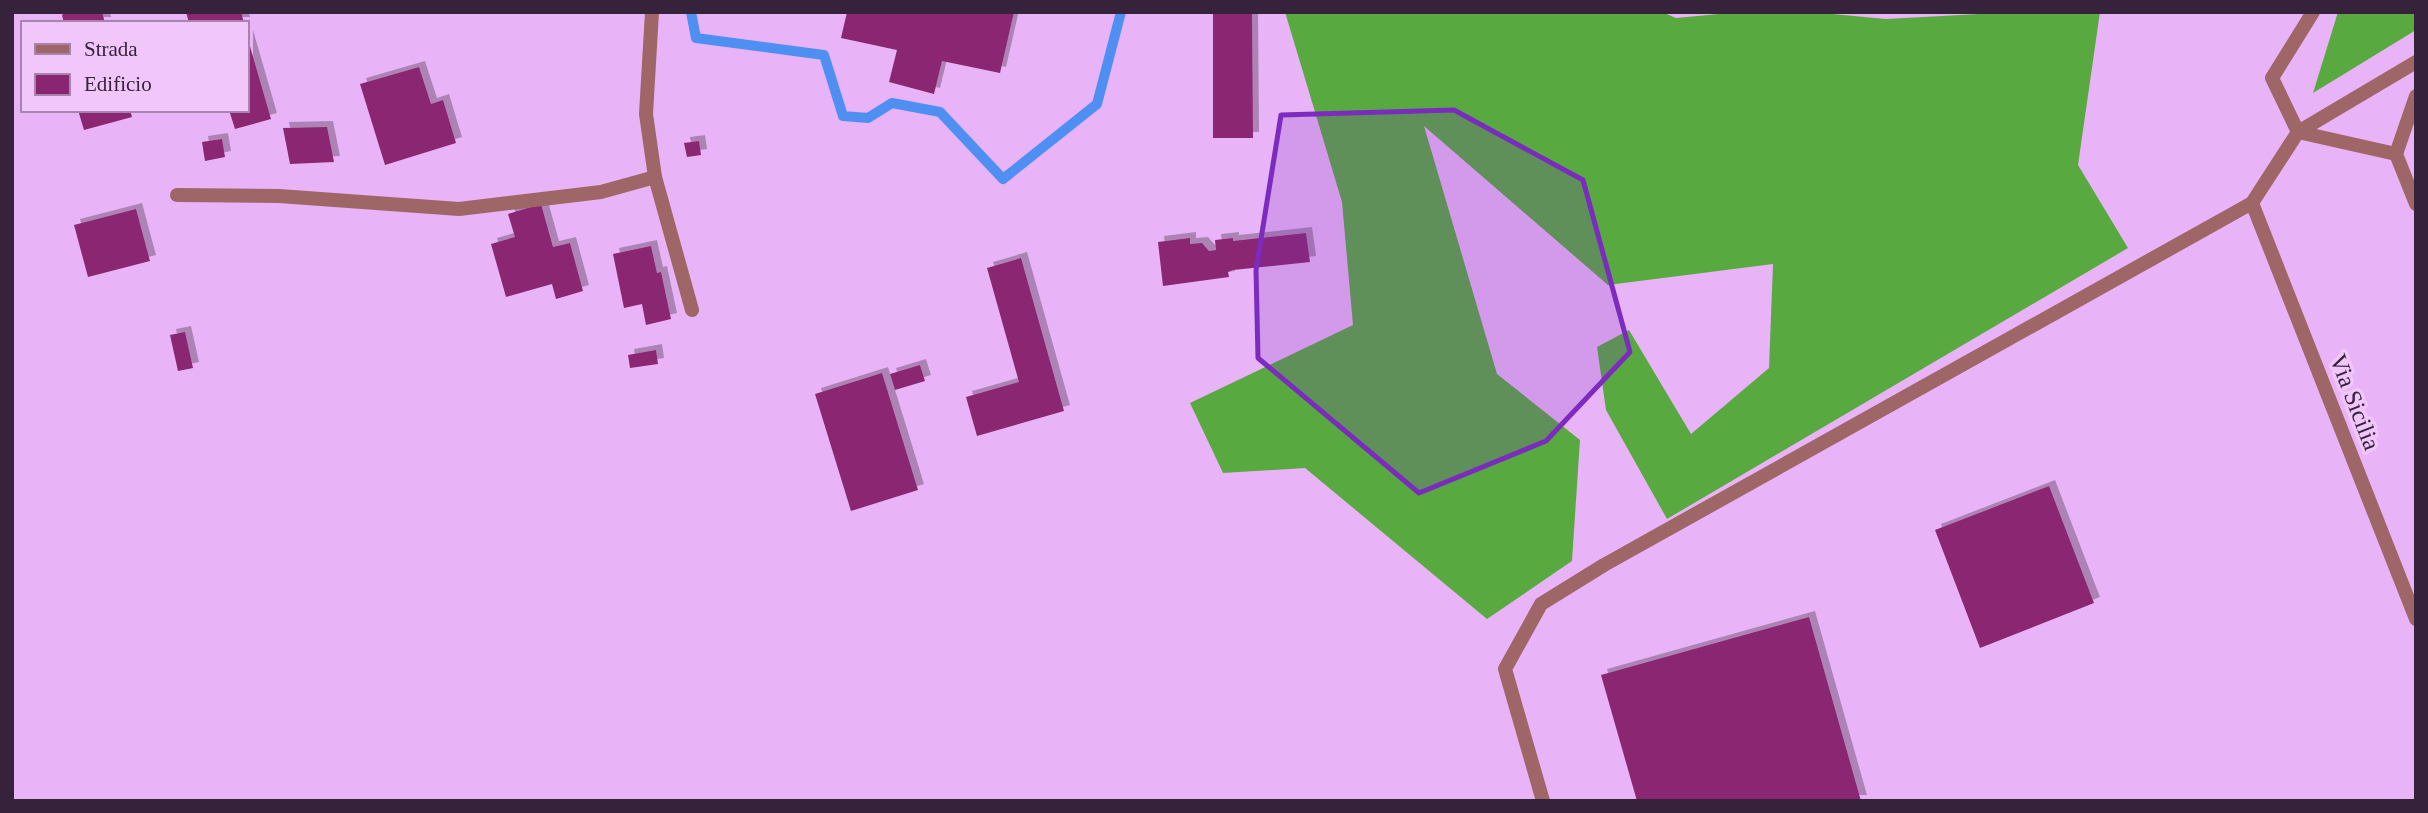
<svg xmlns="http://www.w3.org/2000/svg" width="2428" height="813" font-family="'Times New Roman',serif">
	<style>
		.forest { fill: #59a941 }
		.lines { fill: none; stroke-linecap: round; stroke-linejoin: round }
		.stream { stroke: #508ff2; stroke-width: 10 }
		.building { fill: #8a2572; filter: url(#shadow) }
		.minor { stroke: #9e6666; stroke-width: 14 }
		.marked { fill: #7b2cbf; fill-opacity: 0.2; stroke: #7b2cbf; stroke-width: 5; stroke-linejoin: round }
		.labels { text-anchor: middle; stroke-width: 7; stroke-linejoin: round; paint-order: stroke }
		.street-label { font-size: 24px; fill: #37223c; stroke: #f0c6fb }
	</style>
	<defs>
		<filter id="shadow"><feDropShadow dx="6" dy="-6" stdDeviation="0" flood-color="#0004"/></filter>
	</defs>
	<rect width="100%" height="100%" fill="#e9b4f7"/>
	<g class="forest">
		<path d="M1285 12H1662L1676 18 1740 12H1811L1886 19 2016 12H2100L2078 165 2128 248 1667 519 1606 410 1597 347 1629 330 1691 434 1769 368 1773 264 1608 285 1424 126 1497 374 1580 440 1572 561 1487 619 1305 468 1223 473 1190 403 1353 325 1342 202Z"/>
		<path d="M2338 12H2416V30L2313 93Z"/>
	</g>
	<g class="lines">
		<path class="stream" d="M691 12 696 38 824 55 843 116 868 118 892 103 940 112 1003 179 1097 104 1121 12"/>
	</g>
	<g class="building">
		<path d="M66 12H102L105 23H64L62 15Z"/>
		<path d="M186 12H241L244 23H189Z"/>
		<path d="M847 12H1014L1000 73 942 61 934 94 889 82 897 50 841 38Z"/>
		<path d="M1213 12H1252L1253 138H1213Z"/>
		<path d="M247 36 271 119 235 129 229 110H247Z"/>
		<path d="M419 67 431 104 443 100 456 143 385 165 360 84Z"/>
		<path d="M78 110H130L132 117 84 130Z"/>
		<path d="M327 127 334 162 290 164 283 128Z"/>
		<path d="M222 139 225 157 205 161 202 142Z"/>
		<path d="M699 141 701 155 687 157 684 143Z"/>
		<path d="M541 204 553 247 570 243 583 291 556 299 552 284 506 297 491 244 515 237 508 214Z"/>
		<path d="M136 209 150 261 88 277 74 225Z"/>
		<path d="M1306 233 1310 262 1233 270 1228 272 1229 277 1163 286 1158 242 1190 238V244L1202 243 1209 251 1216 250 1215 240 1233 238V241Z"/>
		<path d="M651 246 657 273 661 272 671 319 646 325 642 304 624 308 613 254Z"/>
		<path d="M1021 258 1064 411 977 436 966 397 1019 382 987 268Z"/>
		<path d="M185 332 193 368 178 371 170 335Z"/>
		<path d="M656 350 658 364 630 368 628 355Z"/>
		<path d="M920 365 925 381 895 390 890 374Z"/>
		<path d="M882 373 918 490 851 511 815 394Z"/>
		<path d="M2049 486 2094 603 1980 648 1935 530Z"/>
		<path d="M1809 617 1861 801H1637L1601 675Z"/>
	</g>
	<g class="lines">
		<g class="minor">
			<path d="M652 12 646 114 655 177 692 310"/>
			<path d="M2298 132 2272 78 2313 12"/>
			<path d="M2298 132 2396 154"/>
			<path d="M2396 154 2416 96"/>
			<path d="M2396 154 2416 204"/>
			<path d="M177 195 279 196 459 209 601 192 655 177"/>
			<path d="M2252 203 2416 619"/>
			<path d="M1543 801 1505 669 1541 604 1604 565 2252 203 2298 132 2416 62"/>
		</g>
	</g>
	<path class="marked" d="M1454 110 1583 180 1630 352 1546 441 1419 493 1258 358 1256 270 1281 115Z"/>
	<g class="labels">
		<g class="street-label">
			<text transform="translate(2355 402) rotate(69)" y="8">Via Sicilia</text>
		</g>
	</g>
	<rect width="2428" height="813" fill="none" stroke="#37223c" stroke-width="28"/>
	<rect x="21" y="21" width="228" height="91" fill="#f0c6fb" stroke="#a684af" stroke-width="2"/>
	<rect x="35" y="44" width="35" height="10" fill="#9e6666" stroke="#a684af" stroke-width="2"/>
	<text x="84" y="56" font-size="21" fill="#37223c">Strada</text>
	<rect x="35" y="74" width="35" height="21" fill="#8a2572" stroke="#a684af" stroke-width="2"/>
	<text x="84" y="91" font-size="21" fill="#37223c">Edificio</text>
</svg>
